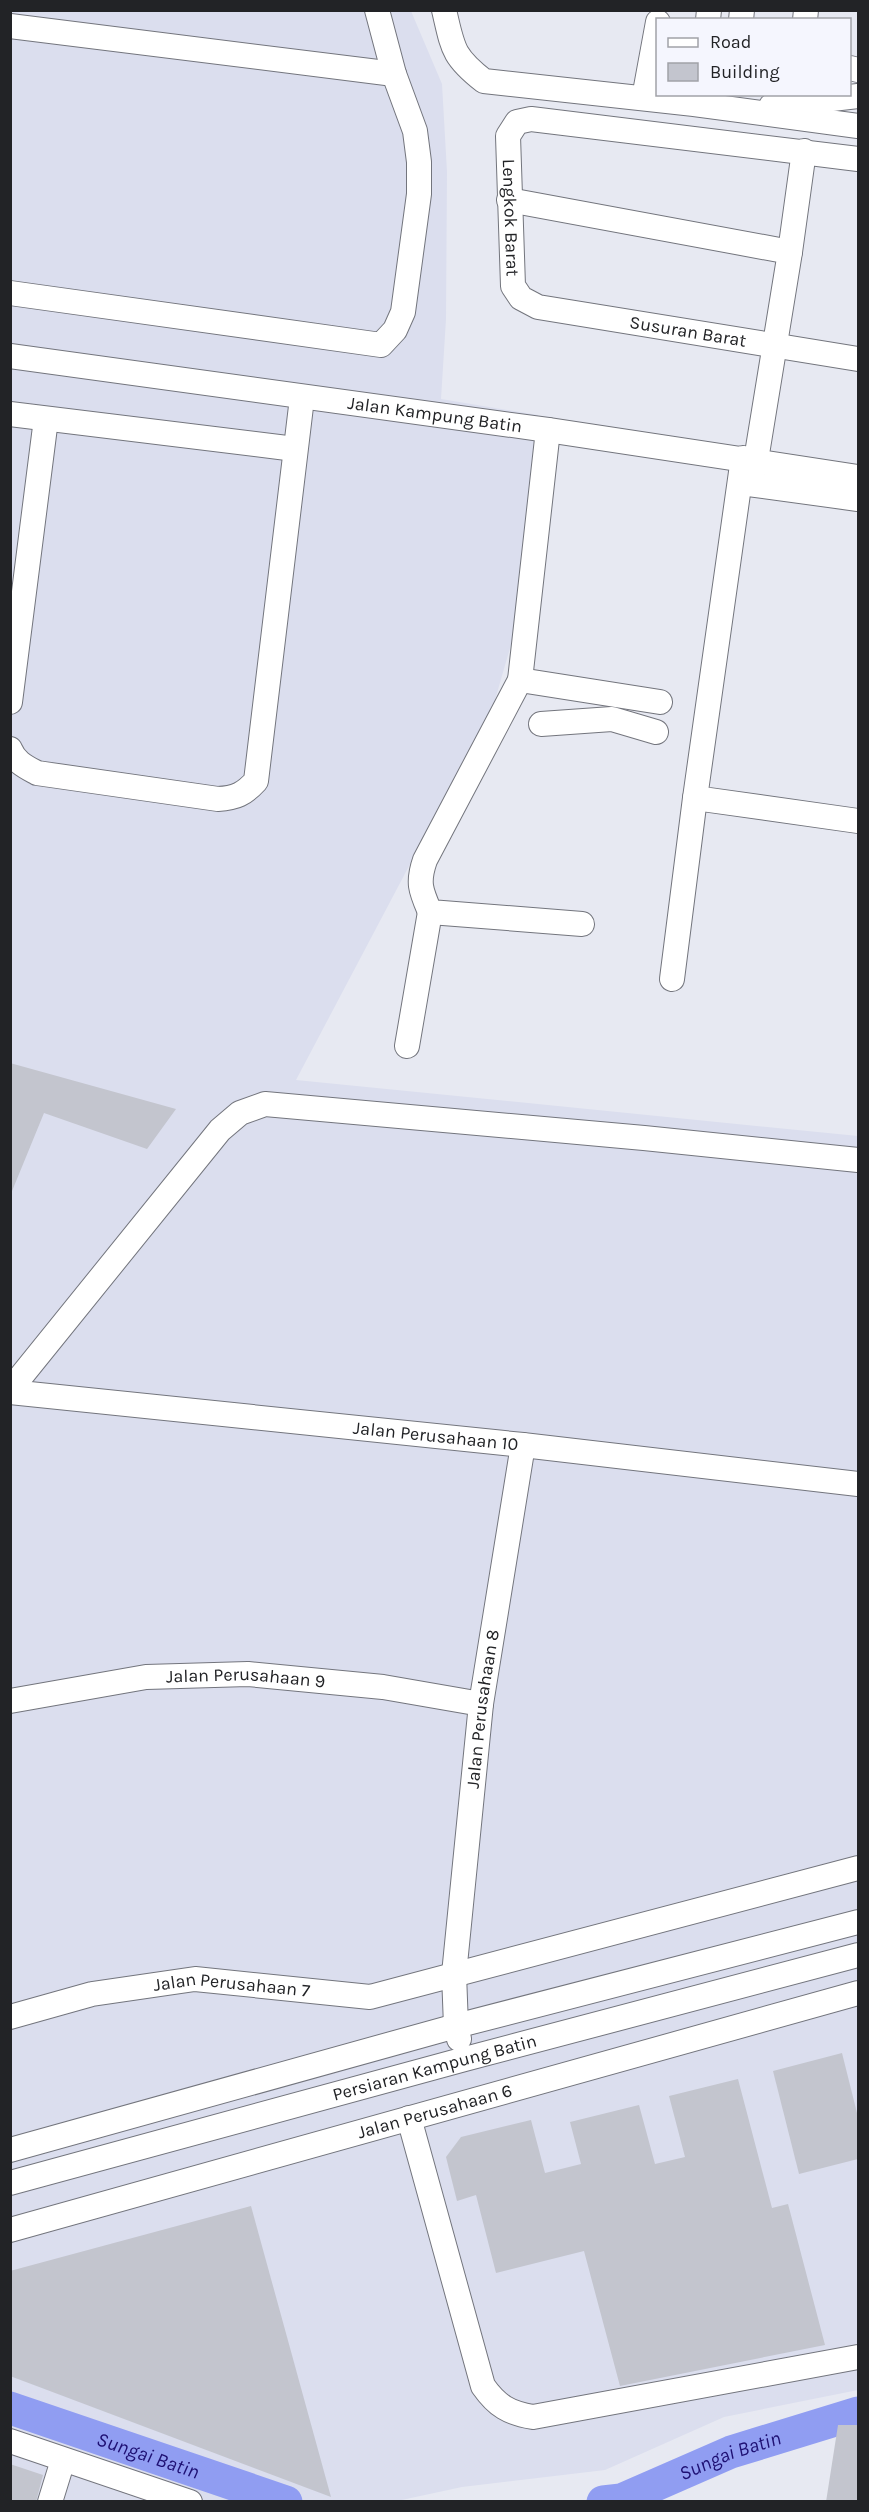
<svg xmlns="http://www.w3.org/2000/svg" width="869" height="2512" font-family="Karla,sans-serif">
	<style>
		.built { fill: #dbdeee }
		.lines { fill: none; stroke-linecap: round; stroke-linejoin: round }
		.river { stroke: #909df2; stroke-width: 33 }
		.building { fill: #c3c5ce }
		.minor-casing { stroke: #73757d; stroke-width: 26 }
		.minor { stroke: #fff; stroke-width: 24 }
		.labels { text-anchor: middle; stroke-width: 4.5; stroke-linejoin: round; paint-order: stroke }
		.street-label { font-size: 18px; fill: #222326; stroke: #f5f6fe }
		.water-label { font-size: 20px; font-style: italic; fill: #1e1073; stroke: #f5f6fe }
	</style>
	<rect width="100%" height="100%" fill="#e7e9f2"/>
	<path class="built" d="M11 11H411L442 84 447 172 446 319 441 399 538 415 512 641 493 707 296 1080 858 1136V2390L724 2417 605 2470 462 2487 397 2501 11 2502Z"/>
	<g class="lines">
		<g class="river">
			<path id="s1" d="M10 2408 286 2502"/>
			<path id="s2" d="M603 2502 621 2500 731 2452 858 2413"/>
		</g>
	</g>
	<g class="building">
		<path d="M10 1063 176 1109 147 1149 44 1113 10 1196Z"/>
		<path d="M842 2053 858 2117V2159L799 2174 773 2071Z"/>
		<path d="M738 2079 772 2208 788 2204 825 2345 620 2386 584 2251 496 2273 476 2195 457 2201 446 2157 461 2137 531 2120 545 2173 581 2164 570 2122 639 2105 655 2164 685 2157 669 2096Z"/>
		<path d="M251 2206 331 2497 10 2376V2271Z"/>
		<path d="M838 2425H858V2502H826Z"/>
		<path d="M10 2464 43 2475 36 2502H10Z"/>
	</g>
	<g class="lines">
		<g class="minor-casing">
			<g id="minor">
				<path d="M444 10C453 48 452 56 484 81L694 104 858 126"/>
				<path d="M708 20 709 10"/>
				<path d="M741 20 742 10"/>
				<path d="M805 20 806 10"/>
				<path d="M10 26 394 74"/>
				<path d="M850 68 858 70"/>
				<path d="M644 98 658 22"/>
				<path d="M771 106 858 96"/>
				<path id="s3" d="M858 159 531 119 517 122 508 136 513 286 521 298 538 307 858 359"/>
				<path d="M509 200 790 252"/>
				<path d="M10 293 381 345 395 330 403 312 419 194V162L415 131 394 74 377 10"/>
				<path id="s4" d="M10 356 548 430 858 477"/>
				<path d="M10 414 295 449"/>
				<path d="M548 430 520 680 425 860C417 883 421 891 430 912L582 924"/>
				<path d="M743 458 695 798 858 821"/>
				<path d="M756 460 790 252 804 151"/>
				<path d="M741 483 858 499"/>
				<path d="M520 680 660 702"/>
				<path d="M10 702 46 419"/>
				<path d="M541 724 612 719 656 732"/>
				<path d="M10 749C15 762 26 767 37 773L218 799C236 798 244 794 256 781L302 398"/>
				<path d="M672 979 695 798"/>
				<path d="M407 1046 430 912"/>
				<path d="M10 1390 220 1130 240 1113 265 1104 644 1138 858 1160"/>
				<path id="s5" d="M10 1392 523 1445 858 1484"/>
				<path id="s6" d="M10 1701 146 1677 248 1674 383 1687 481 1704"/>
				<path id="s7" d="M10 2017 92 1994 195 1979 370 1997 858 1868"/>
				<path id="s8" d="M459 2039 456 2026 454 1974 481 1704 523 1445"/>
				<path d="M409 2118 483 2386C497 2406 509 2413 533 2417L858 2357"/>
				<path d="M10 2150 456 2026 858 1922"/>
				<path id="s9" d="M10 2183 465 2059 858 1955"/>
				<path id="s10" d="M10 2230 858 1993"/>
				<path d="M10 2441 190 2502"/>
				<path d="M50 2502 63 2460"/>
			</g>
		</g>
		<use href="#minor" class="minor"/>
	</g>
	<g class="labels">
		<g class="street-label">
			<text dy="6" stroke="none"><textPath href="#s3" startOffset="442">Lengkok Barat</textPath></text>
			<text dy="6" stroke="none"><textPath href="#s3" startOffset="696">Susuran Barat</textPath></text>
			<text dy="6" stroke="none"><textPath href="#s4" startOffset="429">Jalan Kampung Batin</textPath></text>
			<text dy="6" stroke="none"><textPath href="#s5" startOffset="428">Jalan Perusahaan 10</textPath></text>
			<text dy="6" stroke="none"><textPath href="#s6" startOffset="238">Jalan Perusahaan 9</textPath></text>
			<text dy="6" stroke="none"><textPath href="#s8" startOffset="332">Jalan Perusahaan 8</textPath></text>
			<text dy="6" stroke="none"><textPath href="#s7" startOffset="226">Jalan Perusahaan 7</textPath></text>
			<text dy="6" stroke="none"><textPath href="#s9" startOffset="440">Persiaran Kampung Batin</textPath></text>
			<text dy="6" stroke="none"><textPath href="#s10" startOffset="441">Jalan Perusahaan 6</textPath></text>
		</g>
		<g class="water-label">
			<text dy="7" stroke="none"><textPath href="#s1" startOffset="146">Sungai Batin</textPath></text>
			<text dy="7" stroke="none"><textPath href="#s2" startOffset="136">Sungai Batin</textPath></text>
		</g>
	</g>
	<rect width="869" height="2512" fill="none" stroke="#222326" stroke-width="24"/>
	<rect x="656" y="18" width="195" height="78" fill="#f5f6fe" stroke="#a1a2a8" stroke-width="1.5"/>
	<rect x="668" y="38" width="30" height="9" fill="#ffffff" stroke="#a1a2a8" stroke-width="1.5"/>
	<text x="710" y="48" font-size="18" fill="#222326">Road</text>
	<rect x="668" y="63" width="30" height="18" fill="#c3c5ce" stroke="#a1a2a8" stroke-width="1.5"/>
	<text x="710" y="78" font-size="18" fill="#222326">Building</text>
</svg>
